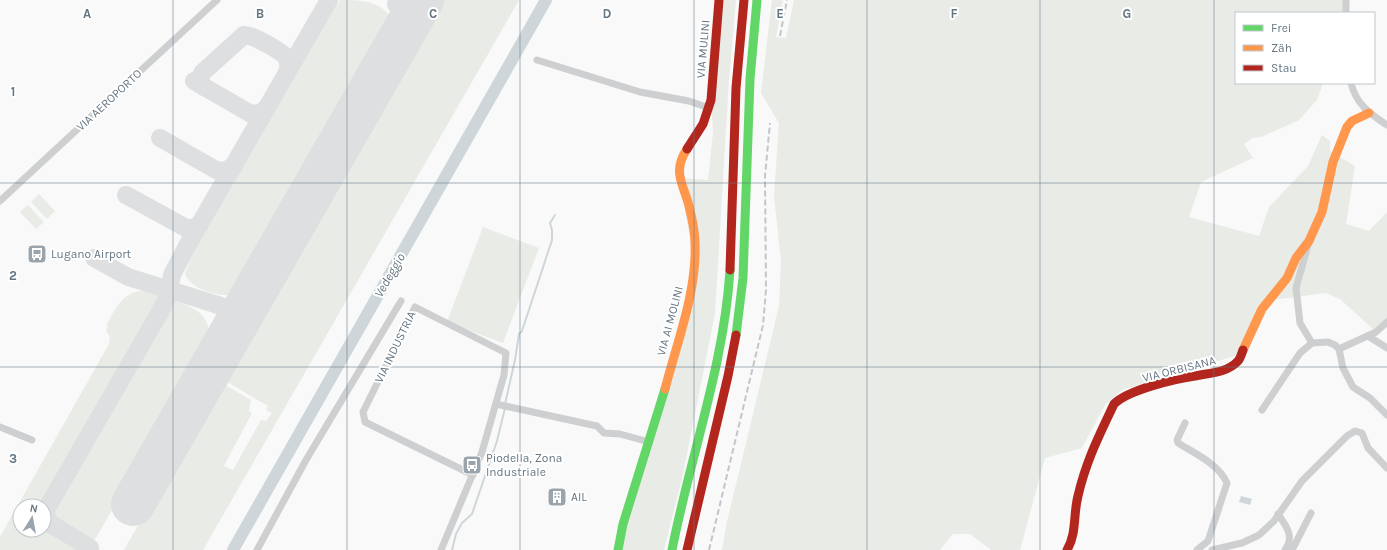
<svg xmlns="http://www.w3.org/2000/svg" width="1387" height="550" font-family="Karla,sans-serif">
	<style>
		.green { fill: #e8ebe6; fill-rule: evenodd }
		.water { fill: #ced6d9 }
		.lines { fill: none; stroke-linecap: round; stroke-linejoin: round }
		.stream { stroke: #ced6d9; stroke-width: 2 }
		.river { stroke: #ced6d9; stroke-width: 12 }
		.taxiway { stroke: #dedfe0; stroke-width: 18 }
		.runway { stroke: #dedfe0; stroke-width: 44 }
		.street { stroke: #cecfd0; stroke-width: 7 }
		.fast { stroke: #63d668; stroke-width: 9 }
		.slow { stroke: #ff974d; stroke-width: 9 }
		.jam { stroke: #b3261e; stroke-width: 9 }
		.rail { stroke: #c3c5c6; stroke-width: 2; stroke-dasharray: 6 3; stroke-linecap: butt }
		.grid { fill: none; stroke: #657683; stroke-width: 1; stroke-opacity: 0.55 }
		.labels { text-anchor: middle; stroke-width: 4; stroke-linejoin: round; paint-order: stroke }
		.street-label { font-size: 12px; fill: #657683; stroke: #fff }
		.poi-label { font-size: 12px; fill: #657683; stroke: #fff; text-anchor: start }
		.water-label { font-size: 13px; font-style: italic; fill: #60757c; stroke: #fff }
		.grid-label { font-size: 13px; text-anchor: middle; font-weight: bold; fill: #657683; stroke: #fff; stroke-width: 4; stroke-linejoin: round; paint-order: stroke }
	</style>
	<rect width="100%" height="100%" fill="#f9f9f9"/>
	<g class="green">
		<path d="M340 0C360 0 378 0 391 17L389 28 238 291C227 302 189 289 185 274L195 248 323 25Z"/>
		<path d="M440 0H519L203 550H124L220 382 251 400 249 411 252 413 224 466 233 470 261 420 266 421 272 413 266 410 268 406 222 379Z"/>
		<path d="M719 0H736L729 80 715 313 683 474 664 550H618L695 264 679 178 708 180 713 132 711 100Z"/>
		<path d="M772 0H783L776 37 786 38 794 0H1346V13H1236V83H1323L1317 100 1299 120 1261 137 1253 138 1244 144 1253 158 1201 182 1189 217 1259 236 1269 207 1308 166 1322 135 1330 141V151L1355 166 1346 224 1369 231 1387 212V322L1376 332 1340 299 1326 293 1264 301 1241 354 1122 390 1105 405 1082 448 1045 458 1020 550H991L970 534H953L940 550H722L726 526 779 306 781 261 774 196 779 123 761 93Z"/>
		<path d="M39 194 55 211 47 219 31 202Z"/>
		<path d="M28 205 44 222 36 229 20 212Z"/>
		<path d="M483 227 539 248 503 343 447 322Z"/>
		<path d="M139 291C149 291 159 296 169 299 193 307 217 315 206 346L89 550H0V537L109 344 110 337 106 330 108 326 107 324C115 310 122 294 139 291ZM20 506H44V530H20Z"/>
	</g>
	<path class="water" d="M1241 496 1252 499 1250 505 1239 502Z"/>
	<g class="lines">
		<g class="stream">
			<path d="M505 404 515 360 519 334 522 331 552 240V230L550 223 555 215"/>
			<path d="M452 550 456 534 462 523 472 514 497 441 505 408"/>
		</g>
		<path class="river" d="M233 550 546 0"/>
		<g class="taxiway">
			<path d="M402 35C406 23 408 13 396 4 406 8 413 7 421 0"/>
			<path d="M194 81 251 114 260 113 266 109"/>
			<path d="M204 87 200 81 202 73 244 35C251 34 281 51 286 57 289 62 289 67 287 72"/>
			<path d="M160 138 216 170 224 171 234 166"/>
			<path d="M126 195 186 228H193L200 224"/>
			<path d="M94 258 128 277 218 305"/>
			<path d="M218 356C227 339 244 317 218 305 243 314 247 303 260 285"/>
			<path d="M90 548 51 524 46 517 47 508 160 312 168 295 172 275 187 246 329 0"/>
		</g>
		<path class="runway" d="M133 504 422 0"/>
		<g class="street">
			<path d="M1346 0V13"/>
			<path d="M537 60 640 92 689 101 709 108"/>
			<path d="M1351 83C1356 104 1370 114 1387 125"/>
			<path d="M0 201 217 0"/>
			<path d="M1309 242 1296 288 1300 323 1312 343"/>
			<path d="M1368 336 1387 348"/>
			<path d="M1339 349 1376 332 1387 322"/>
			<path d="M496 404 597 426 604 433 620 434 649 442"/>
			<path d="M1262 410 1300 353 1312 343 1328 342 1335 345 1339 349 1343 368 1353 387 1370 398 1387 415"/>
			<path d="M1185 423 1177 440 1178 443C1194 453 1219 464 1227 483L1208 541 1197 550"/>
			<path d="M0 427 32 440"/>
			<path d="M1278 514C1286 526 1295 536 1285 550"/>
			<path d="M257 550 306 460 401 301"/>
			<path d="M441 550 482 452 504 375 506 353 415 307 363 412 365 422 473 475"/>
			<path d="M1212 550 1242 543 1259 535 1274 521 1302 481 1347 436 1355 431 1362 433 1368 448 1387 468"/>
			<path d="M1292 550 1311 513"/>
		</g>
		<g class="fast">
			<path d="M736 335 743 278 750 79 757 0"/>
			<path d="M618 550 623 524 665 389"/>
			<path d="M672 550C690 457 724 366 730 270"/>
		</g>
		<g class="slow">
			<path d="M1243 350 1262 309 1287 278 1296 258 1309 241 1322 212 1333 162 1347 127 1352 121 1369 113"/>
			<path d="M665 389C677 342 697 292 695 243 695 231 692 218 689 206 683 183 672 172 687 149"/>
		</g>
		<g class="jam">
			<path d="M687 149 703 124 711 100 719 0"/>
			<path d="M730 270 736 88 744 0"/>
			<path d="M687 550 728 376 736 335"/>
			<path d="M1067 550C1077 533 1073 515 1078 496 1086 461 1099 436 1114 404 1128 390 1174 379 1195 376 1209 373 1227 373 1238 361 1240 359 1242 353 1243 350"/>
		</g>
		<g class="rail">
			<path d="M780 36 787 0"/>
			<path d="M709 550 763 325 766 290 765 176 770 123"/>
		</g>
	</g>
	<path class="grid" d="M173 0V550M347 0V550M520 0V550M694 0V550M867 0V550M1040 0V550M1214 0V550M0 183H1387M0 367H1387"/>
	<defs>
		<g id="bus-square" transform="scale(1)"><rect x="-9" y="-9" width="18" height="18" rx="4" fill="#99a4ac" stroke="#fff"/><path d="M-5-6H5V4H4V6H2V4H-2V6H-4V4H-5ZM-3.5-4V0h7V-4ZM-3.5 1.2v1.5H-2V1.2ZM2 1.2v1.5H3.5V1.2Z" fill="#fff"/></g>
		<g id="building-square" transform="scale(1)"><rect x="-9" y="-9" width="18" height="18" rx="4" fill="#99a4ac" stroke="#fff"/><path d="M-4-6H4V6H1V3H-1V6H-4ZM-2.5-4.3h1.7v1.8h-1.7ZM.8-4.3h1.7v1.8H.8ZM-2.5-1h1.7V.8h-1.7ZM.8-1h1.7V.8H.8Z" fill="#fff"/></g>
	</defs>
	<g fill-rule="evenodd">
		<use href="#bus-square" x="37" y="254"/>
		<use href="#bus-square" x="472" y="465"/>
		<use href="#building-square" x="557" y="497"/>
	</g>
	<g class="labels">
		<g class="street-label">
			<text transform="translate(703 49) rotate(-85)" y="4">VIA MULINI</text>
			<text transform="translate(109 100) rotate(-43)" y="4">VIA AEROPORTO</text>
			<text transform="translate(670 321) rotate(-75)" y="4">VIA AI MOLINI</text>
			<text transform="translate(395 347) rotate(-64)" y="4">VIA INDUSTRIA</text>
			<text transform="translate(1179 369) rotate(-14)" y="4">VIA ORBISANA</text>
		</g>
		<g class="poi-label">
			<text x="51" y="258">Lugano Airport</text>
			<text x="486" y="462">Piodella, Zona<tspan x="486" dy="14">Industriale</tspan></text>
			<text x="571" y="501">AIL</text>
		</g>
		<g class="water-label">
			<text transform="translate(389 275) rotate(-60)" y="5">Vedeggio</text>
		</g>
	</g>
	<g class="grid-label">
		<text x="87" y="18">A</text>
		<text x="260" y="18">B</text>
		<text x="433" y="18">C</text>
		<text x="607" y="18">D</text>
		<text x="780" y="18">E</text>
		<text x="954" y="18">F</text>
		<text x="1127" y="18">G</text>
		<text x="13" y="96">1</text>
		<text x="13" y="280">2</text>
		<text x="13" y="463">3</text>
	</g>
	<rect x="1235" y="12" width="140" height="72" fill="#ffffff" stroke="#c1c8cd"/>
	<rect x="1243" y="25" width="20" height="6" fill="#63d668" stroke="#c1c8cd"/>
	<text x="1271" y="32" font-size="12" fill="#657683">Frei</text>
	<rect x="1243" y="45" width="20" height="6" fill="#ff974d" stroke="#c1c8cd"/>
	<text x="1271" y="52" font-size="12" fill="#657683">Zäh</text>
	<rect x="1243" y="65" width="20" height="6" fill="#b3261e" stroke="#c1c8cd"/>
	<text x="1271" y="72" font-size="12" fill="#657683">Stau</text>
	<g transform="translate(32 518) rotate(11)"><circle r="19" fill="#ffffff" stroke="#c1c8cd"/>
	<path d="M0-3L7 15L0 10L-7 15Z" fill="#99a4ac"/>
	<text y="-6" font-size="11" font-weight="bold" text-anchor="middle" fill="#657683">N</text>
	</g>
</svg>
